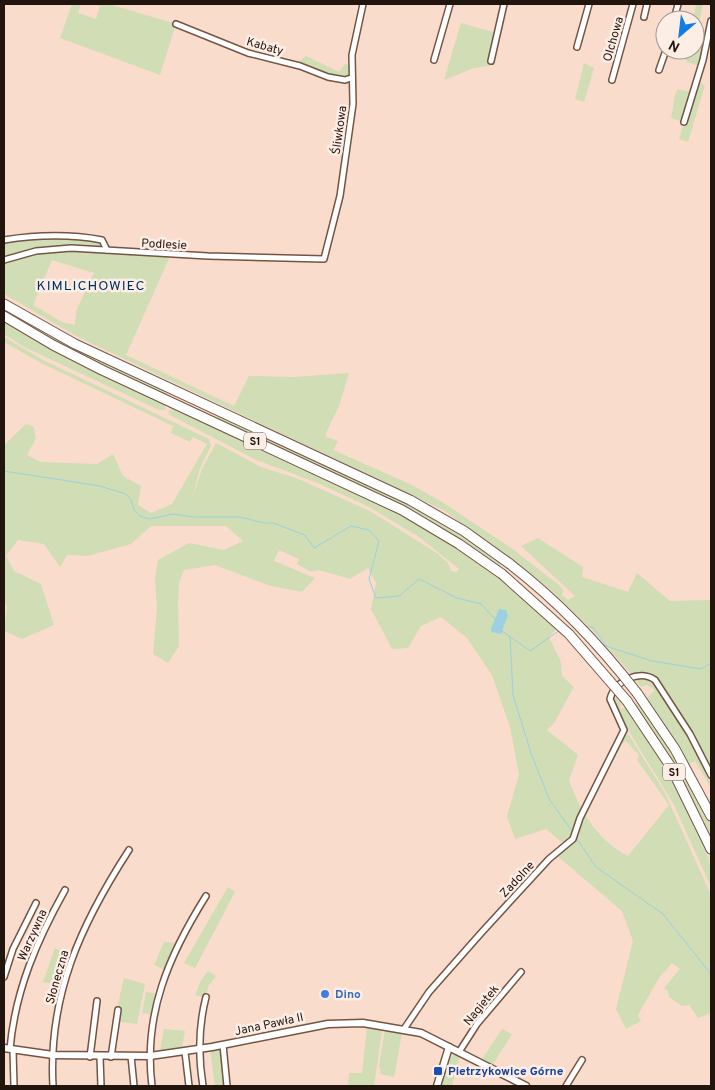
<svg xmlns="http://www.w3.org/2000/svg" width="715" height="1090" font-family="Overpass,sans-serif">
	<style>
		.green { fill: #d0ddb5; fill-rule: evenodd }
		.water { fill: #9cd0e2 }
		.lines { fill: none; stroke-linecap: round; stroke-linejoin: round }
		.stream { stroke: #9cd0e2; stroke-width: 1 }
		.minor-casing { stroke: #745544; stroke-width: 8 }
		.tertiary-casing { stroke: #745544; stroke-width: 9 }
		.motorway-casing { stroke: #745544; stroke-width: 11 }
		.minor { stroke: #fff; stroke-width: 5 }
		.tertiary { stroke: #fff; stroke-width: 6 }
		.motorway { stroke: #fff; stroke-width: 9 }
		.motorway-bridge-casing { stroke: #745544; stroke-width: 11; stroke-linecap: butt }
		.motorway-bridge { stroke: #fff; stroke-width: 9 }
		.shop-dot { fill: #3f7fe0; stroke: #fcede5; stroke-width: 2 }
		.transit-dot { fill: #1a4fb4; stroke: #fcede5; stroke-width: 2 }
		.labels { text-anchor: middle; stroke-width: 5; stroke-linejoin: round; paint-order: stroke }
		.shield { fill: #fcede5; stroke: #63564e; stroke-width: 1 }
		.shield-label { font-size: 11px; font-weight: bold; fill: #22150e }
		.street-label { font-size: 12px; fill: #22150e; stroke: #fcede5 }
		.shop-label { font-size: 12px; font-weight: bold; fill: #366cbe; stroke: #fcede5; text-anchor: start }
		.transit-label { font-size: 12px; font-weight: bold; fill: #164399; stroke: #fcede5; text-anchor: start }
		.neighbourhood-label { font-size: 14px; letter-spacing: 1px; fill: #003163; stroke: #fcede5 }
	</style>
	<rect width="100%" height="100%" fill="#fadccd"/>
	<g class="green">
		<path d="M72 4H81L78 13 96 19 100 6 92 4H109L176 24 160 75 60 38Z"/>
		<path d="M696 4H703L698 28 708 31 700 66 687 62 684 57 687 50H695V20H693Z"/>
		<path d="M461 23 496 33 489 66 474 68 444 80Z"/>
		<path d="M306 56 339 72 345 64 351 66V78L345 80 295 65Z"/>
		<path d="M584 63 594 68 584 102 575 99Z"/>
		<path d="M697 82 705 85 688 142 679 139Z"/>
		<path d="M678 89 692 93 683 122 671 118 675 95Z"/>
		<path d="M29 237 102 240 107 250 171 254 126 355 234 406 249 376 293 377 349 373 339 406 326 433V437L338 441 333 450 410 484 442 502 511 548 559 585 563 590 562 595 568 600 575 596 521 546 538 538 583 567 582 577 628 592 637 573 670 601 709 600 711 596V770C701 750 670 687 654 676 647 671 640 672 632 675L591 629 550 589 445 511 78 337 4 294V240ZM52 260 94 273 76 311 75 325 62 322 33 305Z"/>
		<path d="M4 308 63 342 167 391 165 396 60 346 4 312Z"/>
		<path d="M4 321 61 355 165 405V410H159L24 347 4 334Z"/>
		<path d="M4 337 45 361 209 439 211 446 200 468 192 499 202 469 216 443 261 467 296 478 370 511 438 554 448 563 451 571 456 572 459 569 419 537 369 507 320 484 254 459 170 415 168 412 172 408C270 454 373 493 464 552 494 572 522 598 549 622L556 629 549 637 561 662 562 676 574 687 554 723 547 730 578 755 569 780C581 812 597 840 628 856L669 805 637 760 639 755 626 741 622 744 606 775 624 734 629 735 665 793 711 895V1013L698 1018 689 1005 682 1006 669 997 668 991 664 988 680 969 672 963 659 978 638 1015 641 1021 626 1029 616 1009 633 941 622 911 556 855 564 844 546 829 515 839 507 816 519 775 510 727 492 675 467 638 441 617 421 626 408 648 392 649 371 609 376 583 368 568 350 579 319 570 311 572 297 564 299 559 279 550 274 561 315 578 302 592 271 586 215 565 184 570 179 583 178 606 179 646 168 663 153 654 157 608 155 578 158 560 189 543 224 550 243 541 226 526H151L131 544 88 556 67 555 60 567 44 544 18 540 6 556 14 571 41 584 54 625 22 639 4 631 7 606 4 602V445L26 424 33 426 36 438 27 455 41 462 97 464 113 454 123 476 141 486 138 505 151 513 172 504 207 444 193 437 190 442 171 433 173 426 41 363 4 342Z"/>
		<path d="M218 414 360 479 445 523 500 560 501 566 495 565 471 549 216 419Z"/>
		<path d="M634 678H648L656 683 711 778V788L695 761 690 764 647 698 655 690 647 685 641 687Z"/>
		<path d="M614 693 621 702 620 709 626 708C661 756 688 807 711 862V864L698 832 675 787 701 840 711 867V887L674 805 613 705Z"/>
		<path d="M637 702C653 714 705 802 711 823 712 828 711 836 711 842L676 771 635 707Z"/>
		<path d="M228 887 235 892 195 968 184 963Z"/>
		<path d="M164 942 177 943 165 970 154 965Z"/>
		<path d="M55 948 70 957 62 986 43 982Z"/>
		<path d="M208 971 216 976 209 985 205 998 195 995 200 982Z"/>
		<path d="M124 978 145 984 137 1024 117 1021V1008Z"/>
		<path d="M146 992 158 994 154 1015 142 1013Z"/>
		<path d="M367 1027 382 1031 374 1086H348L349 1073H362Z"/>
		<path d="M164 1029 185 1031 182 1047 160 1050Z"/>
		<path d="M385 1029 402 1033 394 1077 381 1074 379 1066Z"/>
		<path d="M502 1029 512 1034 492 1066 481 1061Z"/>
		<path d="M219 1047 220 1049 225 1086H215L210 1050Z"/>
		<path d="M455 1054 460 1055 452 1086H440L448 1060Z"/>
	</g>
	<path class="water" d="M499 609 506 610 508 615 501 634 491 632V629Z"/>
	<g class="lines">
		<g class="stream">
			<path d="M4 471 100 486 126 494 131 500 134 510 140 516 149 519 173 514 193 517H240L264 523H273L305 535 314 548 351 526 369 530 379 541 369 579 376 598 399 596 419 579 457 598 481 604 495 619"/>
			<path d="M585 626 594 628 606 646 652 661 701 669 711 663"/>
			<path d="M502 631 530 651 560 630"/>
			<path d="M510 636 513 695 531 753 549 799 572 831"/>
			<path d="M577 839 596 867 663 914 711 974"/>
		</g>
		<g class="minor-casing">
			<g id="minor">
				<path d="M644 17 647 4"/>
				<path d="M674 20 678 4"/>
				<path d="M176 24 248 53 300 66 328 77 345 80 351 78"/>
				<path d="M577 47 589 4"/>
				<path d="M434 60 450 4"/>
				<path d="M491 61 504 4"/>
				<path d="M659 70 666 50"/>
				<path d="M612 80 633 4"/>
				<path d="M684 122 703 60 711 21"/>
				<path d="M4 240C36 235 70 234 102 240L107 250"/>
				<path d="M4 260 36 251 71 248 208 256 324 259 340 196 353 104 352 55 363 4"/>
				<path d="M4 977 13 949 36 903"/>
				<path d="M404 1029 429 992 482 932 549 859 573 839 580 818 624 730 610 699C614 681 640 669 655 680L690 734 711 775"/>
				<path d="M223 1045 227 1086"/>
				<path d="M10 1049C15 991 37 940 65 890"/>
				<path d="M13 1050 14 1086"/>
				<path d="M185 1052 189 1086"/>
				<path d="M459 1052 477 1024 521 972"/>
				<path d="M131 1056 134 1086"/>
				<path d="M90 1057 97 1001"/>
				<path d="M100 1057 101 1086"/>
				<path d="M111 1057 118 1010"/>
				<path d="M53 1086C48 995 81 924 129 850"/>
				<path d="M152 1086C143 1014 169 955 206 896"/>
				<path d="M203 1086C198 1055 198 1028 206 997"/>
				<path d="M566 1086 582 1060"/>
			</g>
		</g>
		<g class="tertiary-casing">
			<g id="tertiary">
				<path d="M4 1048 53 1055 150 1056 212 1047 328 1024 363 1023 421 1033 526 1086"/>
				<path d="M437 1086 449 1047"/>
			</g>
		</g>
		<g class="motorway-casing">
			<g id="motorway">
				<path d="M4 304 75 344 410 500 464 531 510 564"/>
				<path d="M4 316 53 345 102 370 402 510 459 544 502 574"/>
				<path d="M637 693 675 749 711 816"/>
				<path d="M627 701 671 767 711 849"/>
			</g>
		</g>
		<use href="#minor" class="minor"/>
		<use href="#tertiary" class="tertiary"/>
		<use href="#motorway" class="motorway"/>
		<g class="motorway-bridge-casing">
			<g id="motorway-bridge">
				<path d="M510 564C558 601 600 645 637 693"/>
				<path d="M502 574 569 634 627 701"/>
			</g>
		</g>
		<use href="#motorway-bridge" class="motorway-bridge"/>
	</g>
	<circle class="shop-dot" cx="325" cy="994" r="5"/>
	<rect class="transit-dot" x="433" y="1066" width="10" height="10" rx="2.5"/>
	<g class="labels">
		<g class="shield">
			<rect x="244" y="432.5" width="22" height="17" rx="4"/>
			<rect x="663" y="763.5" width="22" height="17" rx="4"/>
		</g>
		<g class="shield-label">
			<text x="255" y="445">S1</text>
			<text x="674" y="776">S1</text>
		</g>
		<g class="street-label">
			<text transform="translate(613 39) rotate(-74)" y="4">Olchowa</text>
			<text transform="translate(265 46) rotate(16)" y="4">Kabaty</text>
			<text transform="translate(339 130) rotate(-82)" y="4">Śliwkowa</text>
			<text transform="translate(164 244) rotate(3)" y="4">Podlesie</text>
			<text transform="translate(517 879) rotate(-47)" y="4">Zadolne</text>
			<text transform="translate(32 935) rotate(-66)" y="4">Warzywna</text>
			<text transform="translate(57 977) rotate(-74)" y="4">Słoneczna</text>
			<text transform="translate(481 1005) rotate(-51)" y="4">Nagietek</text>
			<text transform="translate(269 1024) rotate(-12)" y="4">Jana Pawła II</text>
		</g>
		<g class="shop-label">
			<text x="335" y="998">Dino</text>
		</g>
		<g class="transit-label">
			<text x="448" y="1075">Pietrzykowice Górne</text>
		</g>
		<g class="neighbourhood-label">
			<text x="91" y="290">KIMLICHOWIEC</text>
		</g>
	</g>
	<rect width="715" height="1090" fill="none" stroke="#22150e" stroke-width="10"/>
	<g transform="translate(680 35) rotate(208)"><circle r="24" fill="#fcede5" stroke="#a5978f"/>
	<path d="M0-4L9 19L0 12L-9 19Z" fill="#117ce3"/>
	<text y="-8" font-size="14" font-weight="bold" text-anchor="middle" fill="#22150e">N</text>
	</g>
</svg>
